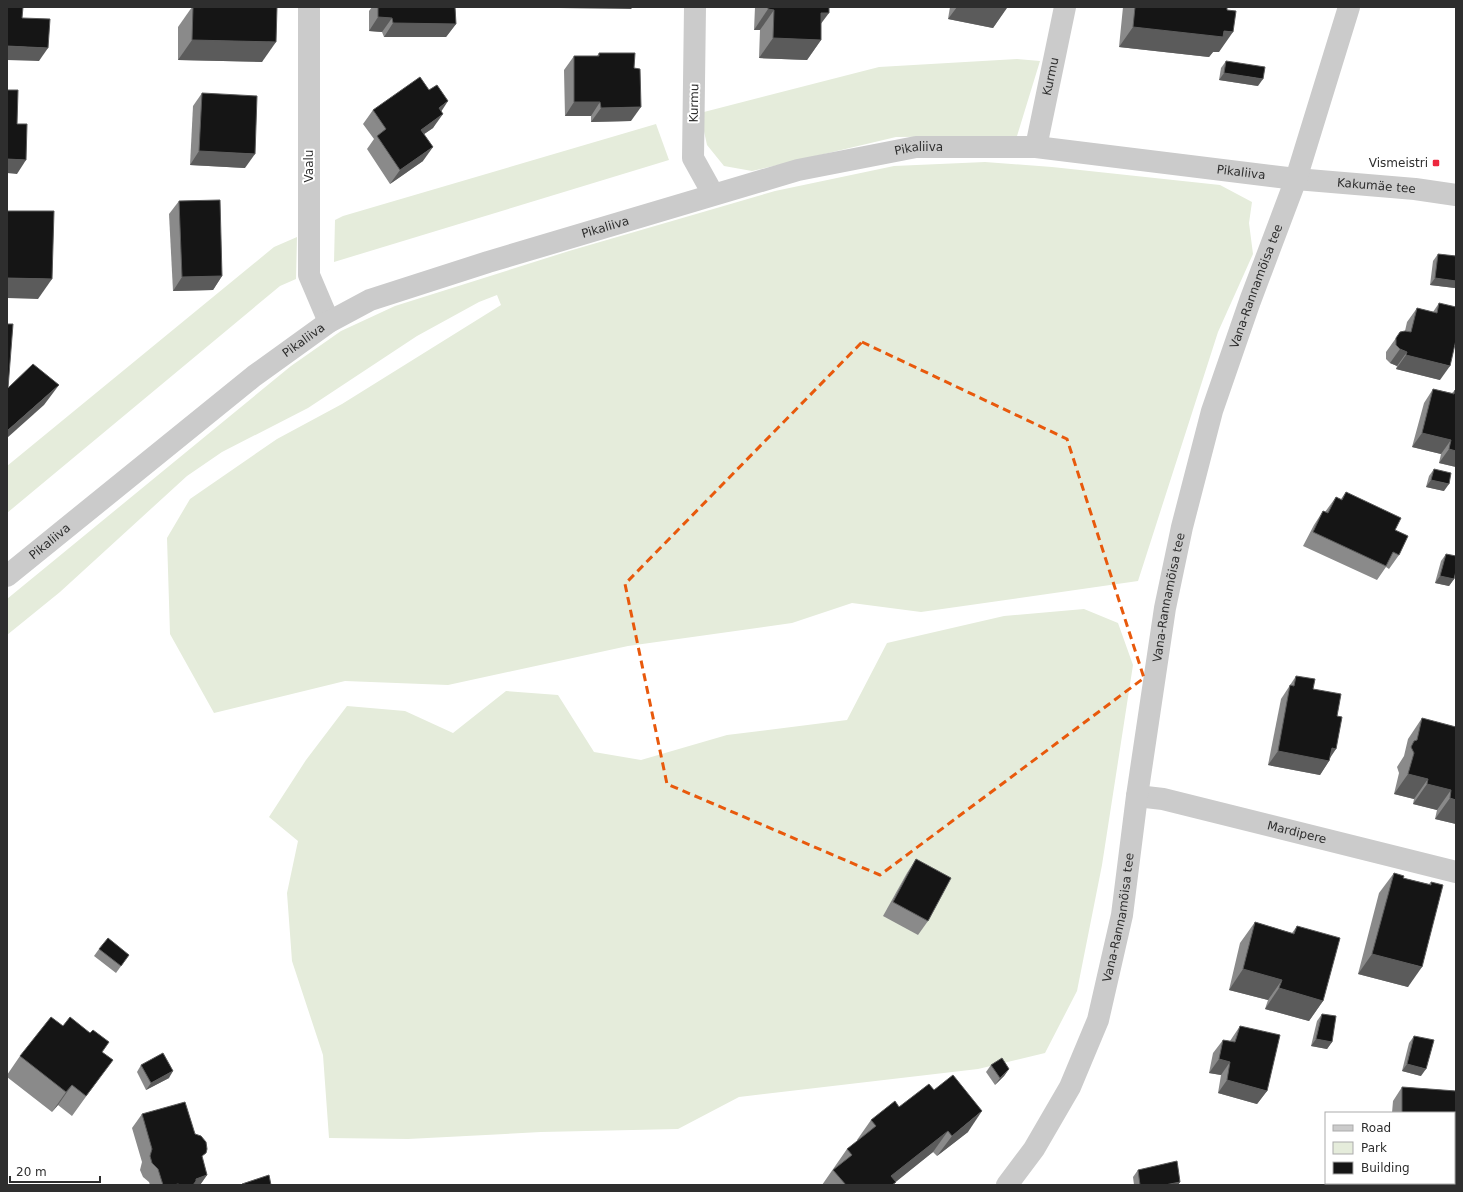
<svg xmlns="http://www.w3.org/2000/svg" width="1463" height="1192" font-family="'DejaVu Sans',sans-serif">
	<style>
		.green { fill: #e5ecdb }
		.lines { fill: none; stroke-linecap: round; stroke-linejoin: round }
		.minor { stroke: #cbcbcb; stroke-width: 22 }
		.wall { fill: #8a8a8a }
		.shaded-wall { fill: #5b5b5b }
		.building { fill: #151515; stroke: #5b5b5b }
		.marked { fill: none; stroke: #e8590c; stroke-width: 3; stroke-dasharray: 8 5; stroke-linejoin: round }
		.poi-dot { fill: #ed273e; stroke: #fff; stroke-width: 1.5 }
		.labels { text-anchor: middle; stroke-width: 4; stroke-linejoin: round; paint-order: stroke }
		.street-label { font-size: 12px; fill: #2e2e2e; stroke: #fff }
		.poi-label { font-size: 12px; fill: #2e2e2e; stroke: #fff; text-anchor: end }
	</style>
	<rect width="100%" height="100%" fill="#fff"/>
	<g class="green">
		<path d="M1017 59 1040 61 1017 136 896 137 752 171 724 166 707 145 700 113 879 67Z"/>
		<path d="M656 124 669 160 334 262 335 220 343 216Z"/>
		<path d="M985 162 1052 167 1220 185 1252 202 1249 223 1253 254 1218 332 1138 581 921 612 852 603 792 623 628 646 448 685 345 681 214 713 170 634 167 538 190 499 277 439 342 404 501 305 497 295 479 302 417 336 308 408 222 452 187 476 60 592 7 635V599L291 366 341 331 395 306 569 251 775 191 894 166Z"/>
		<path d="M297 237 296 279 280 286 7 513V466L274 247Z"/>
		<path d="M1084 609 1118 623 1133 665 1102 865 1077 991 1045 1053 978 1069 739 1097 678 1129 541 1132 408 1139 329 1138 323 1055 292 961 287 893 298 841 269 817 306 760 347 706 405 711 453 733 506 691 558 695 594 752 641 760 727 735 847 720 887 643 1004 616Z"/>
	</g>
	<g class="lines">
		<g class="minor">
			<path d="M309 7V275L329 322"/>
			<path d="M695 7 693 158 713 194"/>
			<path id="s1" d="M1036 147 1065 7"/>
			<path id="s2" d="M7 576 254 376 329 322 370 300 488 262 798 170 916 147H1036L1296 179 1415 189 1456 195"/>
			<path id="s3" d="M1137 796 1163 799 1456 872"/>
			<path id="s4" d="M1007 1185 1034 1149 1070 1087 1098 1020 1122 915 1137 796 1165 608 1182 527 1212 411 1250 301 1296 179 1349 7"/>
		</g>
	</g>
	<g class="wall">
		<path d="M192 7H277L262 62 178 60V27Z"/>
		<path d="M372 7H455L456 24 446 37H384L382 32 369 31V11Z"/>
		<path d="M755 7H829L821 23V40L807 60 759 58 760 30H754Z"/>
		<path d="M950 7H1007L993 28 948 19Z"/>
		<path d="M1123 7H1227L1219 52H1213L1209 57 1119 47Z"/>
		<path d="M599 53 631 121 591 122V116H565L564 70 574 56H597Z"/>
		<path d="M1226 61 1258 86 1219 80 1221 68Z"/>
		<path d="M202 93 245 168 190 165 193 106Z"/>
		<path d="M373 110 441 112 433 128 424 134 423 161 390 184 367 149 374 139 363 124Z"/>
		<path d="M179 201 222 276 213 290 173 291 169 214Z"/>
		<path d="M1438 254 1456 256V288H1455L1430 285 1433 261Z"/>
		<path d="M1439 303 1440 380 1396 369 1397 366 1390 363 1386 359V352L1396 338 1405 331 1407 322 1417 308 1433 312Z"/>
		<path d="M1433 389 1452 393 1455 390H1456V467L1439 463 1441 454 1412 447 1424 403Z"/>
		<path d="M1434 469 1444 491 1426 487 1429 476Z"/>
		<path d="M1346 492 1395 530 1399 555 1389 569 1386 567 1377 580 1303 546 1314 525 1323 511 1325 512 1336 497 1341 499Z"/>
		<path d="M1446 554 1454 579 1449 586 1435 583 1441 561Z"/>
		<path d="M1296 676 1313 689 1329 761 1320 775 1268 765 1281 699Z"/>
		<path d="M1422 718 1456 727V824L1435 819 1437 810 1413 804 1414 799 1394 794 1399 773 1397 767 1404 756 1408 739Z"/>
		<path d="M916 859 928 921 918 935 883 916 907 873Z"/>
		<path d="M1394 873 1403 878 1429 884 1431 882 1408 987 1358 974 1379 893Z"/>
		<path d="M1255 922 1292 933 1297 926 1323 1001 1309 1021 1265 1009 1268 1000 1229 990 1240 943Z"/>
		<path d="M99 949 124 962 116 973 94 956Z"/>
		<path d="M1322 1014 1332 1042 1327 1049 1311 1046 1317 1021Z"/>
		<path d="M63 1026 102 1052 98 1080 72 1116 58 1105 52 1112 7 1077V1075L20 1056Z"/>
		<path d="M1240 1026 1267 1091 1257 1104 1218 1093 1221 1075 1209 1073 1213 1053 1223 1040 1230 1041Z"/>
		<path d="M1414 1036 1421 1076 1402 1071 1409 1043Z"/>
		<path d="M141 1065 169 1078 146 1090 137 1072Z"/>
		<path d="M991 1065 1009 1069 1004 1076 995 1085 986 1072Z"/>
		<path d="M1402 1087 1456 1091V1151L1454 1154V1113H1392L1393 1101Z"/>
		<path d="M899 1107 968 1132 937 1156 933 1152 895 1182 894 1185H822L847 1149 858 1141 857 1140 871 1120Z"/>
		<path d="M142 1114 202 1158 207 1175 200 1185H150L149 1182 143 1177 140 1170 142 1162 132 1128Z"/>
		<path d="M1138 1170 1180 1182 1178 1185H1134L1133 1177Z"/>
	</g>
	<g class="shaded-wall">
		<path d="M560 7H633L631 9 559 8Z"/>
		<path d="M957 7H1006L1007 8 993 28 948 19Z"/>
		<path d="M768 9 774 10 760 30H754Z"/>
		<path d="M821 13H829L814 33Z"/>
		<path d="M378 17 392 18 382 32 369 31Z"/>
		<path d="M393 23 456 24 446 37H384Z"/>
		<path d="M1133 27 1224 31 1233 32 1219 52H1213L1209 57 1119 47Z"/>
		<path d="M773 38 821 40 807 60 759 58Z"/>
		<path d="M192 40 276 42 262 62 178 60Z"/>
		<path d="M7 46 48 48 39 61 7 60Z"/>
		<path d="M1224 73 1263 79 1258 86 1219 80Z"/>
		<path d="M448 101 439 115V108Z"/>
		<path d="M574 102H600L591 116H565Z"/>
		<path d="M641 107 631 121 591 122 601 108Z"/>
		<path d="M443 114 433 128 411 143 421 130Z"/>
		<path d="M433 147 423 161 390 184 400 170Z"/>
		<path d="M199 151 255 154 245 168 190 165Z"/>
		<path d="M7 159 26 160 17 174 7 173Z"/>
		<path d="M222 276 213 290 173 291 182 277Z"/>
		<path d="M7 278 52 279 38 299 7 298Z"/>
		<path d="M1435 278 1456 281V288H1455L1430 285Z"/>
		<path d="M1400 349 1407 352 1397 366 1390 363Z"/>
		<path d="M1406 355 1450 366 1440 380 1396 369Z"/>
		<path d="M59 385 44 405 7 438V431Z"/>
		<path d="M1422 433 1451 440 1441 454 1412 447Z"/>
		<path d="M1449 449 1456 451V467L1439 463Z"/>
		<path d="M1431 480 1449 484 1444 491 1426 487Z"/>
		<path d="M1440 576 1454 579 1449 586 1435 583Z"/>
		<path d="M1332 748 1336 749 1328 761H1329L1320 775 1268 765 1278 751Z"/>
		<path d="M1408 774 1428 779 1414 799 1394 794Z"/>
		<path d="M1427 784 1451 790 1437 810 1413 804Z"/>
		<path d="M1450 798 1456 800V824L1435 819Z"/>
		<path d="M1372 954 1422 967 1408 987 1358 974Z"/>
		<path d="M1243 969 1282 980 1268 1000 1229 990Z"/>
		<path d="M1279 988 1323 1001 1309 1021 1265 1009Z"/>
		<path d="M1316 1039 1332 1042 1327 1049 1311 1046Z"/>
		<path d="M1219 1059 1230 1062 1221 1075 1209 1073Z"/>
		<path d="M1407 1064 1426 1069 1421 1076 1402 1071Z"/>
		<path d="M1009 1069 1004 1076 995 1085 1000 1078Z"/>
		<path d="M173 1071 169 1078 146 1090 151 1083Z"/>
		<path d="M1227 1080 1267 1091 1257 1104 1218 1093Z"/>
		<path d="M72 1085 58 1105 52 1112 66 1092Z"/>
		<path d="M982 1111 968 1132 937 1156 952 1136Z"/>
		<path d="M948 1131 933 1152 892 1185 891 1176Z"/>
		<path d="M1454 1143 1456 1144V1151L1454 1154Z"/>
		<path d="M207 1175 200 1185H191L196 1179Z"/>
		<path d="M1180 1182 1178 1185H1165Z"/>
	</g>
	<g class="building">
		<path d="M7 7H23L22 18 50 19 48 48 7 46Z"/>
		<path d="M193 7H277L276 42 192 40Z"/>
		<path d="M378 7H455L456 24 393 23 392 18 378 17Z"/>
		<path d="M768 7H829V13H821V40L773 38 774 10 768 9Z"/>
		<path d="M1135 7H1227V10L1236 11 1233 32 1224 31 1223 37 1133 27Z"/>
		<path d="M599 53H635L634 68 640 69 641 107 601 108 600 102H574V56H599Z"/>
		<path d="M1226 61 1265 67 1263 79 1224 73Z"/>
		<path d="M420 77 429 90 437 85 448 101 439 108 443 114 421 130 433 147 400 170 377 136 386 129 373 110Z"/>
		<path d="M7 90H18L17 124H27L26 160 7 159Z"/>
		<path d="M202 93 257 96 255 154 199 151Z"/>
		<path d="M220 200 222 276 182 277 179 201Z"/>
		<path d="M7 211H54L52 279 7 278Z"/>
		<path d="M1438 254 1456 256V281L1435 278Z"/>
		<path d="M1439 303 1456 307V340L1450 366 1406 355 1407 352 1400 349 1396 345V338L1400 332 1405 331 1411 332 1417 308 1437 313Z"/>
		<path d="M7 324H13L8 388 33 364 59 385 7 431Z"/>
		<path d="M1433 389 1454 394 1455 390H1456V451L1449 449 1451 440 1422 433Z"/>
		<path d="M1434 469 1451 473 1449 484 1431 480Z"/>
		<path d="M1346 492 1401 518 1395 530 1408 536 1399 555 1393 552 1386 566 1313 532 1323 511 1328 513 1336 497 1342 500Z"/>
		<path d="M1446 554 1456 556V571L1454 579 1440 576Z"/>
		<path d="M1296 676 1315 679 1313 689 1341 694 1337 716 1342 717 1336 749 1332 748 1329 761 1278 751 1290 685 1294 686Z"/>
		<path d="M1422 718 1456 727V800L1450 798 1451 790 1427 784 1428 779 1408 774 1414 753 1411 747 1414 741 1417 740Z"/>
		<path d="M916 859 951 878 928 921 893 902Z"/>
		<path d="M1394 873 1404 876 1403 878 1431 885V882L1443 885 1422 967 1372 954Z"/>
		<path d="M1255 922 1294 934 1297 926 1340 938 1323 1001 1279 988 1282 980 1243 969Z"/>
		<path d="M108 938 129 955 121 966 99 949Z"/>
		<path d="M1322 1014 1336 1016 1332 1042 1316 1039Z"/>
		<path d="M51 1017 63 1026 70 1017 90 1033 93 1030 109 1042 102 1052 113 1060 86 1096 72 1085 66 1092 20 1056Z"/>
		<path d="M1240 1026 1280 1035 1267 1091 1227 1080 1230 1062 1219 1059 1223 1040 1235 1042Z"/>
		<path d="M1414 1036 1434 1040 1426 1069 1407 1064Z"/>
		<path d="M163 1053 173 1071 151 1083 141 1065Z"/>
		<path d="M1002 1058 1009 1069 1000 1078 991 1065Z"/>
		<path d="M953 1075 982 1111 952 1136 948 1131 891 1176 896 1182 892 1185H846L833 1170 852 1155 847 1149 876 1126 871 1120 895 1101 899 1107 929 1084 934 1090Z"/>
		<path d="M1402 1087 1456 1091V1144L1454 1143V1113H1402Z"/>
		<path d="M185 1102 195 1134 201 1136 206 1142 207 1149 206 1153 202 1156 207 1175 196 1179V1181L193 1185H180L178 1184 174 1185H163L158 1169 152 1163 150 1156 152 1149 142 1114Z"/>
		<path d="M1177 1161 1180 1182 1165 1185H1140L1138 1170Z"/>
		<path d="M269 1175 271 1185H243L242 1184Z"/>
	</g>
	<path class="marked" d="M862 342 1067 439 1144 678 880 875 667 784 625 584Z"/>
	<rect class="poi-dot" x="1432" y="159" width="8" height="8" rx="2"/>
	<g class="labels">
		<g class="street-label">
			<text dy="4" stroke="none"><textPath href="#s1" startOffset="72">Kurmu</textPath></text>
			<text transform="translate(694 103) rotate(-89)" y="4">Kurmu</text>
			<text dy="4" stroke="none"><textPath href="#s2" startOffset="1027">Pikaliiva</textPath></text>
			<text transform="translate(309 166) rotate(-90)" y="4">Vaalu</text>
			<text dy="4" stroke="none"><textPath href="#s2" startOffset="1351">Pikaliiva</textPath></text>
			<text dy="4" stroke="none"><textPath href="#s2" startOffset="1487">Kakumäe tee</textPath></text>
			<text dy="4" stroke="none"><textPath href="#s2" startOffset="703">Pikaliiva</textPath></text>
			<text dy="4" stroke="none"><textPath href="#s4" startOffset="942">Vana-Rannamõisa tee</textPath></text>
			<text dy="4" stroke="none"><textPath href="#s2" startOffset="379">Pikaliiva</textPath></text>
			<text dy="4" stroke="none"><textPath href="#s2" startOffset="55">Pikaliiva</textPath></text>
			<text dy="4" stroke="none"><textPath href="#s4" startOffset="618">Vana-Rannamõisa tee</textPath></text>
			<text dy="4" stroke="none"><textPath href="#s3" startOffset="164">Mardipere</textPath></text>
			<text dy="4" stroke="none"><textPath href="#s4" startOffset="294">Vana-Rannamõisa tee</textPath></text>
		</g>
		<g class="poi-label">
			<text x="1428" y="167">Vismeistri</text>
		</g>
	</g>
	<rect width="1463" height="1192" fill="none" stroke="#2e2e2e" stroke-width="16"/>
	<rect x="1325" y="1112" width="130" height="72" fill="#ffffff" stroke="#ababab"/>
	<rect x="1333" y="1125" width="20" height="6" fill="#cbcbcb" stroke="#ababab"/>
	<text x="1361" y="1132" font-size="12" fill="#2e2e2e">Road</text>
	<rect x="1333" y="1142" width="20" height="12" fill="#e5ecdb" stroke="#ababab"/>
	<text x="1361" y="1152" font-size="12" fill="#2e2e2e">Park</text>
	<rect x="1333" y="1162" width="20" height="12" fill="#151515" stroke="#ababab"/>
	<text x="1361" y="1172" font-size="12" fill="#2e2e2e">Building</text>
	<path d="M10 1176v6h90v-6" fill="none" stroke="#2e2e2e" stroke-width="2"/>
	<text x="16" y="1176" font-size="12" fill="#2e2e2e" stroke="#ffffff" stroke-width="3" paint-order="stroke">20 m</text>
</svg>
